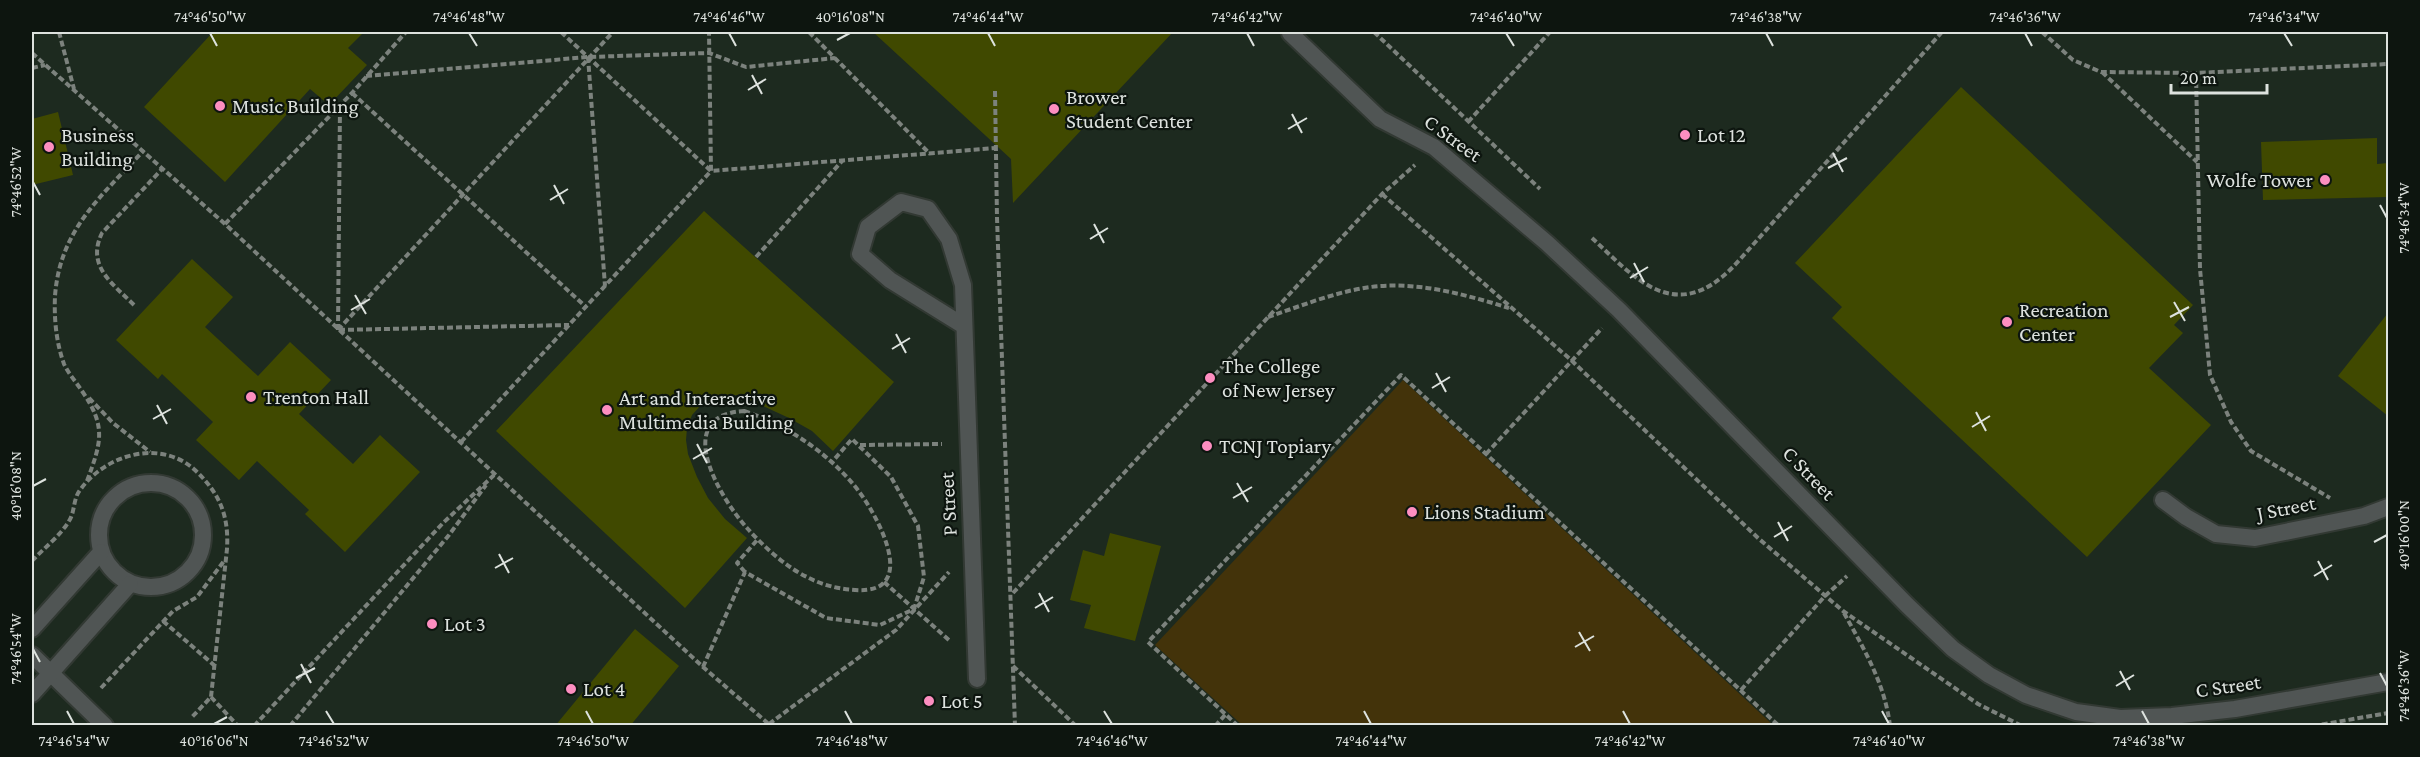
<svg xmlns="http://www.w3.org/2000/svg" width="2420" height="757" font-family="'Crimson Pro',serif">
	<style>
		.built { fill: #1d2a1f }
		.green { fill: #43330a }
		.building { fill: #404900 }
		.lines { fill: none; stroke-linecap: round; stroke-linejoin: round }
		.service-casing { stroke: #323933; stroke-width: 20 }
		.path { stroke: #7c827d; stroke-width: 4; stroke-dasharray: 6 3; stroke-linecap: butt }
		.service { stroke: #505554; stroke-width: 16 }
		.ticks { fill: none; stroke: #dde2de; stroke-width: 2 }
		.poi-dot { fill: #fd8ec0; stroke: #0d150f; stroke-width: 2 }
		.labels { text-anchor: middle; stroke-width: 4.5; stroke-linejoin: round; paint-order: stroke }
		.poi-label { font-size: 21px; fill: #dde2de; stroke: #0d150f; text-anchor: start }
		.street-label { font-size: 21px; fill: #dde2de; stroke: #0d150f }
		.neatline { fill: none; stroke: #dde2de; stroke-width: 2 }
		.ticks-label { font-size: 15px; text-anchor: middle; fill: #dde2de }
	</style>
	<rect width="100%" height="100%" fill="#161e17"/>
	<rect class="built" x="32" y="32" width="2356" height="693"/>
	<path class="green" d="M1403 380 1773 725H1242L1155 645Z"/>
	<g class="building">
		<path d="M213 32H364L348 48 367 65 329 105 310 89 225 182 144 107Z"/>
		<path d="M873 32H1173L1013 203 1011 159Z"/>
		<path d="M1961 87 2193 305 2174 325 2183 333 2149 368 2211 425 2087 557 1832 318 1842 307 1795 263Z"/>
		<path d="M58 112 73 175 32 185V119Z"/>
		<path d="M2377 138V164L2388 163V197L2263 200 2261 142Z"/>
		<path d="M704 211 894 382 833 451 812 431 789 418 739 395 716 397 703 403 692 415 687 428 686 440 688 454 697 477 708 498 725 519 747 538 685 608 496 431Z"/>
		<path d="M192 259 233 297 205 327 258 376 290 342 331 380 299 414 353 464 380 435 420 472 345 552 305 514 309 510 257 461 239 480 196 440 213 422 162 374 158 379 116 340Z"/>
		<path d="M2388 313V416L2338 376Z"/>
		<path d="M1110 533 1161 546 1135 641 1084 628 1091 605 1070 600 1083 550 1104 556Z"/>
		<path d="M635 629 679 666 630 726H555Z"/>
	</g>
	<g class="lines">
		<g class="service-casing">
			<g id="service">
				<path d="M1290 33 1380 119 1434 147 1547 243 1619 310 1907 605 1953 649 1989 675 2026 695 2076 712 2120 718 2172 716 2235 709 2388 682"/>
				<path d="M964 326 890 280 860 254 868 227 901 202 928 209 949 239 963 285 977 679"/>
				<circle cx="151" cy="535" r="52"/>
				<path d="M2163 500 2186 517 2216 534 2255 538 2364 516 2388 507"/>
				<path d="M32 629 101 552"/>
				<path d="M32 655 105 726"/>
				<path d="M32 694 130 584"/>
			</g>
		</g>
		<g class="path">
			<path d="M59 32 74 89"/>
			<path d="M561 32 711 171 996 148"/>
			<path d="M809 32 930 154"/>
			<path d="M1374 32 1540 189"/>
			<path d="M2042 32 2073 60 2101 72 2196 73 2388 64"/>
			<path d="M32 53 225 224 703 667 771 726"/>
			<path d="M588 57 605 286"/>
			<path d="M32 68 45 65"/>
			<path d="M2102 72 2197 162"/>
			<path d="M2196 73 2200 269 2210 375 2231 422 2251 451 2330 498"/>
			<path d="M366 76 588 57 709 53 746 67 835 58"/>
			<path d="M995 91 997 218 1015 726"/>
			<path d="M352 93 586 307"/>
			<path d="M1468 122 1550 32"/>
			<path d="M1382 194 1571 360 1758 538 1843 611 1978 704 2022 726"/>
			<path d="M225 224 352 93 406 32"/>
			<path d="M1592 238C1630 273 1669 321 1722 277 1733 268 1742 257 1751 247L1942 32"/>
			<path d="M756 257 843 160"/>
			<path d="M134 305C112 283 86 266 102 233L163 168"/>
			<path d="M1268 317C1304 305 1342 289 1380 286 1424 283 1467 295 1509 308"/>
			<path d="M338 330 613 32"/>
			<path d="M338 330 340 106"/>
			<path d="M339 330 569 325"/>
			<path d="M89 398 113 423 150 452"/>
			<path d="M744 411C786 425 824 450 853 484 874 508 924 595 855 590 838 589 822 585 807 577 786 567 763 546 747 528 720 498 670 415 744 411Z"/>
			<path d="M461 442 711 171 709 32"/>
			<path d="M860 445 942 444"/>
			<path d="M1486 454 1602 328"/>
			<path d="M87 481C101 443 107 427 82 391 76 382 68 373 64 364 56 342 54 318 55 296 60 229 101 197 144 150"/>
			<path d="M32 561C43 549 61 535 69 521 75 512 73 499 80 490 106 454 161 438 196 471 220 494 229 516 227 549L211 697 192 717"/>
			<path d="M745 572 737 563 758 539"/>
			<path d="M884 582 950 641"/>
			<path d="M1013 593 1382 194 1415 165"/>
			<path d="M1844 613C1864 649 1885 684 1890 726"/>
			<path d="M163 621 215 666"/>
			<path d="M1013 666 1076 726"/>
			<path d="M703 667 745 572 826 618 880 625 914 609 924 577 918 526 891 477 852 439 832 462"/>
			<path d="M101 688 173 611 197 597 224 561"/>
			<path d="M1741 690 1825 596 1847 576"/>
			<path d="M211 697 238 726"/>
			<path d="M769 724 896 630 949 572"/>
			<path d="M254 726 443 523 494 475"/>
			<path d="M290 726 449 535 486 485"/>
			<path d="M1215 726 1226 714"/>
			<path d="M1238 726 1148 642 1401 375 1779 726"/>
			<path d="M2313 726 2388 713"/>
		</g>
		<use href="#service" class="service"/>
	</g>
	<path class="ticks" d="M210 33 217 46M469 33 477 46M729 33 736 46M988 33 995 46M1247 33 1254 46M1506 33 1514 46M1766 33 1773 46M2025 33 2032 46M2284 33 2292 46M837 40 850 33M752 75 762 94M748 90 766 79M1292 114 1302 133M1288 129 1307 118M1833 153 1843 172M1828 168 1847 158M33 182 40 195M554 185 564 204M550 200 568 189M2380 205 2387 218M1094 224 1104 243M1090 239 1108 228M1634 263 1644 282M1630 278 1648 267M355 295 366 314M2174 302 2185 321M351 310 370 299M2170 317 2189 307M896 334 906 353M892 349 910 338M1436 373 1446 392M1432 388 1450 377M157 405 167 424M1976 412 1986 431M153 419 171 409M1972 427 1990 416M697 444 707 463M693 459 712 448M1237 483 1248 502M33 486 46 479M1233 498 1252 487M1778 522 1788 541M1774 537 1792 526M2374 542 2387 535M499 554 509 573M2318 561 2328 580M495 568 513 558M2314 576 2332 565M1039 593 1049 612M1035 608 1053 597M1579 632 1590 651M1575 647 1594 636M33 649 40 662M301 664 311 683M2120 671 2130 690M2380 673 2387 686M296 678 315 668M2116 686 2134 675M67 711 74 724M326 711 334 724M586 711 593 724M845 711 852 724M1104 711 1112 724M1364 711 1371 724M1623 711 1630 724M1882 711 1889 724M2142 711 2149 724M214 724 227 717"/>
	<g class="poi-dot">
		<circle cx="220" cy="106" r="6"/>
		<circle cx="1054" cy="109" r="6"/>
		<circle cx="1685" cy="135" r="6"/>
		<circle cx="49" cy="147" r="6"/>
		<circle cx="2325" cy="180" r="6"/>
		<circle cx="2007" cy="322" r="6"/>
		<circle cx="1210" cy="378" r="6"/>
		<circle cx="251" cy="397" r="6"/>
		<circle cx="607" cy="410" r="6"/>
		<circle cx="1207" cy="446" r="6"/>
		<circle cx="1412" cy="512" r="6"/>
		<circle cx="432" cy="624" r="6"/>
		<circle cx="571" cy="689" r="6"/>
		<circle cx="929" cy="701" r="6"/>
	</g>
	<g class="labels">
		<g class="poi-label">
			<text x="1066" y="104">Brower<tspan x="1066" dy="24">Student Center</tspan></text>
			<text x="232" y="113">Music Building</text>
			<text x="61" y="142">Business<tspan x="61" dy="24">Building</tspan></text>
			<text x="1697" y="142">Lot 12</text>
			<text x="2313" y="187" text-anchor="end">Wolfe Tower</text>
			<text x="2019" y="317">Recreation<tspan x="2019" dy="24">Center</tspan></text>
			<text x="1222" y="373">The College<tspan x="1222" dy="24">of New Jersey</tspan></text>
			<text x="263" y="404">Trenton Hall</text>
			<text x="619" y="405">Art and Interactive<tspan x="619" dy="24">Multimedia Building</tspan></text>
			<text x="1219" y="453">TCNJ Topiary</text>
			<text x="1424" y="519">Lions Stadium</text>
			<text x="444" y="631">Lot 3</text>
			<text x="583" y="696">Lot 4</text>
			<text x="941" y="708">Lot 5</text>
		</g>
		<g class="street-label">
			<text transform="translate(1453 138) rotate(36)" y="7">C Street</text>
			<text transform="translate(1809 473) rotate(46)" y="7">C Street</text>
			<text transform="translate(948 504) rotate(-93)" y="7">P Street</text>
			<text transform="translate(2286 508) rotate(-11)" y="7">J Street</text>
			<text transform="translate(2228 686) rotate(-8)" y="7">C Street</text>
		</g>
	</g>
	<rect width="2420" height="757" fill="none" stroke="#0d150f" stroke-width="66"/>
	<path d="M2171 84v9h96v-9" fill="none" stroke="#dde2de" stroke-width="3"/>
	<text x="2180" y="84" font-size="18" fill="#dde2de" stroke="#0d150f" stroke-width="4.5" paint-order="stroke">20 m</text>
	<rect x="33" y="33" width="2354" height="691" class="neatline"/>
	<g class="ticks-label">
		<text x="210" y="22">74°46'50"W</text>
		<text x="469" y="22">74°46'48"W</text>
		<text x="729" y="22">74°46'46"W</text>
		<text x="850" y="22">40°16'08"N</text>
		<text x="988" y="22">74°46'44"W</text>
		<text x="1247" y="22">74°46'42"W</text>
		<text x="1506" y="22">74°46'40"W</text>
		<text x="1766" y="22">74°46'38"W</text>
		<text x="2025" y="22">74°46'36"W</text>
		<text x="2284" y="22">74°46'34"W</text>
		<text transform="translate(16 182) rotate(-90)" y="5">74°46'52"W</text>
		<text transform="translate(2404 218) rotate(-90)" y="5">74°46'34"W</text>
		<text transform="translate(16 486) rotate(-90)" y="5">40°16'08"N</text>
		<text transform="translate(2404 535) rotate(-90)" y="5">40°16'00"N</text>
		<text transform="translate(16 649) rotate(-90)" y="5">74°46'54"W</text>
		<text transform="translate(2404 686) rotate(-90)" y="5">74°46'36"W</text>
		<text x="74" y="746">74°46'54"W</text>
		<text x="214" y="746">40°16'06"N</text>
		<text x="334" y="746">74°46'52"W</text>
		<text x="593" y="746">74°46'50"W</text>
		<text x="852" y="746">74°46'48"W</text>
		<text x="1112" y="746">74°46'46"W</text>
		<text x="1371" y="746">74°46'44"W</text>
		<text x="1630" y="746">74°46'42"W</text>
		<text x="1889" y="746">74°46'40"W</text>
		<text x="2149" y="746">74°46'38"W</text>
	</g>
</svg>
